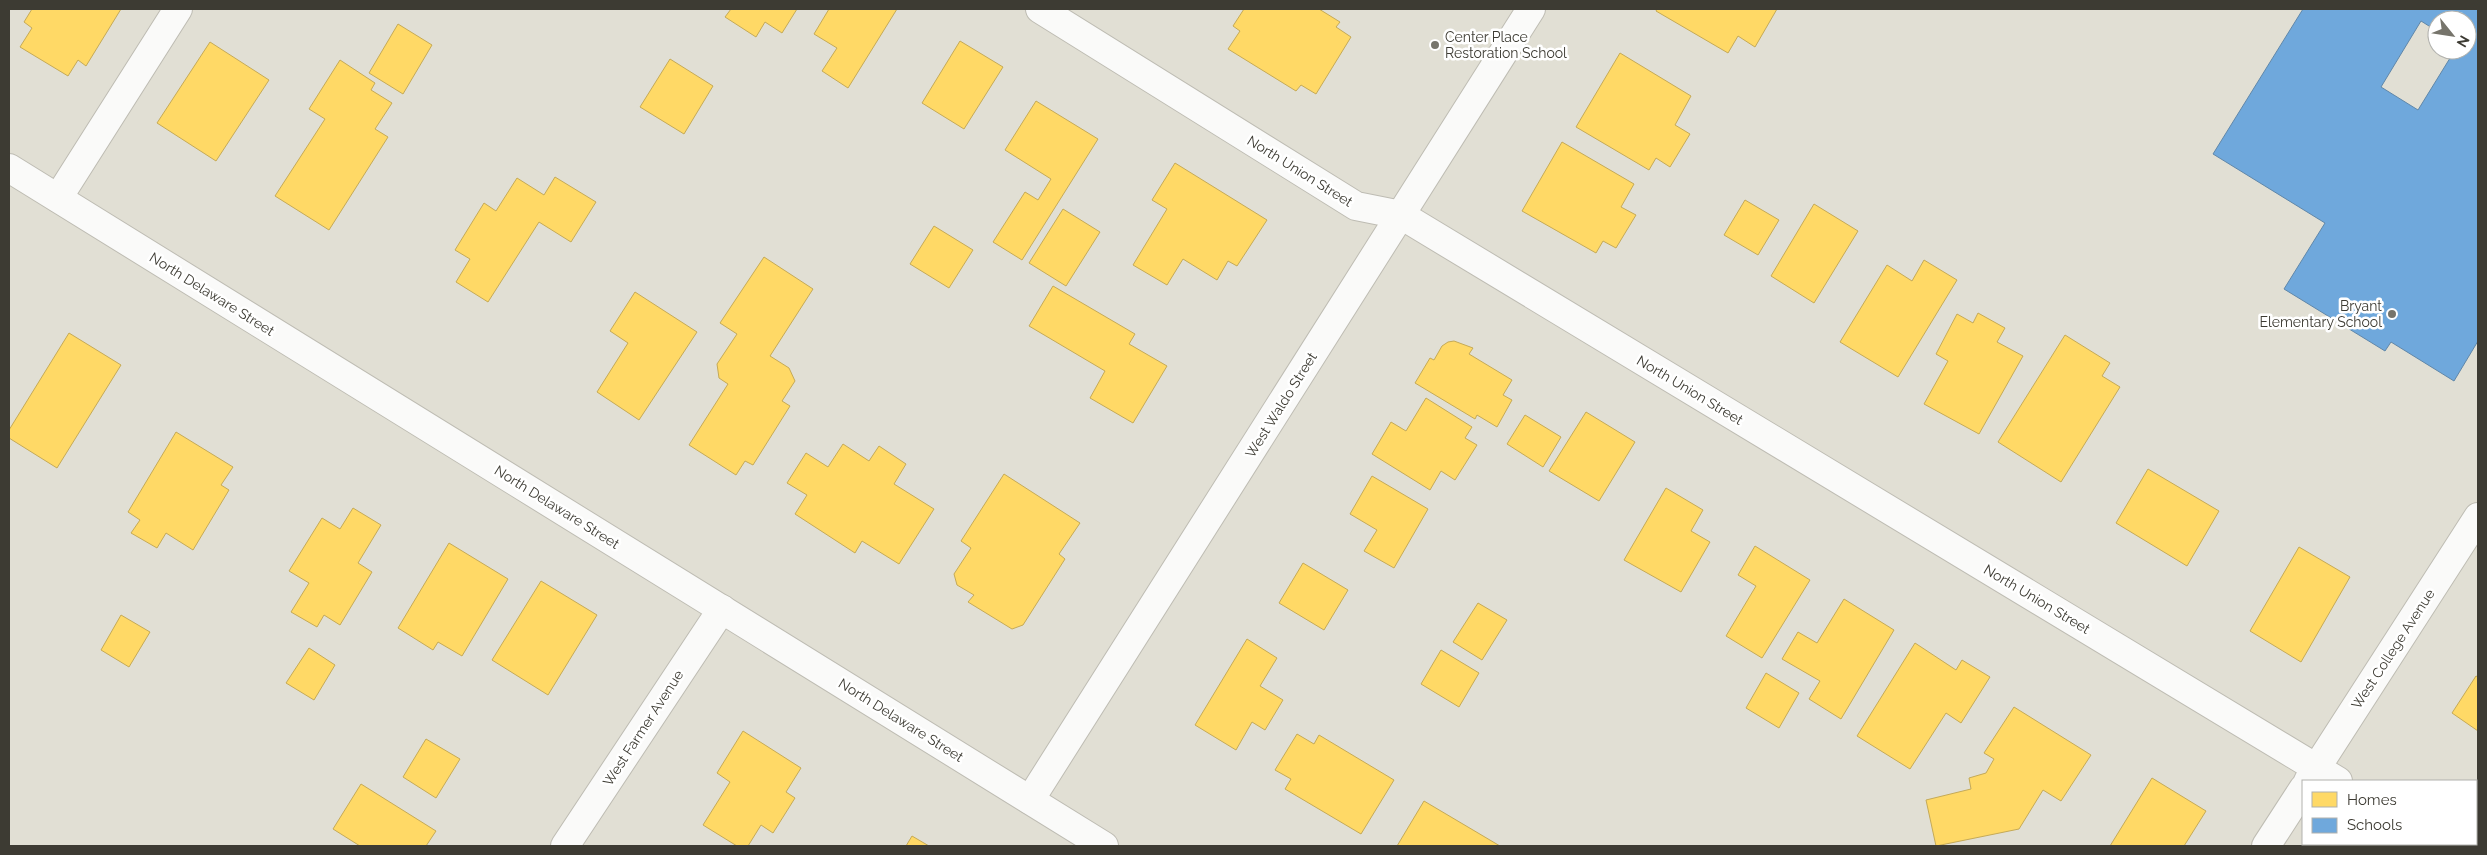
<svg xmlns="http://www.w3.org/2000/svg" width="2487" height="855" font-family="Raleway,sans-serif">
	<style>
		.homes { fill: #ffd966; stroke: #c5aa57 }
		.schools { fill: #6fa8dc; stroke: #6087a9; fill-rule: evenodd }
		.lines { fill: none; stroke-linecap: round; stroke-linejoin: round }
		.minor-casing { stroke: #bebcb3; stroke-width: 30 }
		.minor { stroke: #fafaf9; stroke-width: 28 }
		.poi-dot { fill: #76746b; stroke: #fff; stroke-width: 2 }
		.labels { text-anchor: middle; stroke-width: 5; stroke-linejoin: round; paint-order: stroke }
		.poi-label { font-size: 14px; fill: #3d3b33; stroke: #fff; text-anchor: start }
		.street-label { font-size: 14px; fill: #3d3b33; stroke: #fff }
	</style>
	<rect width="100%" height="100%" fill="#e1dfd4"/>
	<g class="homes">
		<path d="M32 9H121L86 66 78 60 68 76 20 47 32 28 24 22Z"/>
		<path d="M731 9H797L782 33 765 22 756 37 725 17Z"/>
		<path d="M829 9H897L848 88 822 71 837 48 814 34Z"/>
		<path d="M1244 9H1319L1340 22 1336 27 1351 37 1316 94 1301 85 1296 91 1228 49 1240 31 1233 26Z"/>
		<path d="M1657 9H1777L1755 47 1738 36 1728 53 1656 11Z"/>
		<path d="M398 24 432 45 403 94 369 73Z"/>
		<path d="M960 41 1003 67 964 129 922 103Z"/>
		<path d="M210 42 269 80 216 161 157 123Z"/>
		<path d="M1620 53 1691 96 1675 125 1690 134 1670 167 1656 158 1649 170 1576 127Z"/>
		<path d="M670 59 713 86 684 134 640 107Z"/>
		<path d="M340 60 375 83 371 90 392 103 375 129 388 137 329 230 275 196 325 119 309 109Z"/>
		<path d="M1036 101 1098 139 1022 260 993 242 1025 192 1038 200 1051 179 1005 150Z"/>
		<path d="M1562 142 1634 184 1621 207 1636 215 1616 248 1603 241 1596 253 1522 211Z"/>
		<path d="M1175 163 1267 220 1237 266 1228 261 1217 280 1183 259 1167 285 1133 265 1167 209 1152 200Z"/>
		<path d="M555 177 596 202 571 242 539 222 488 302 456 282 470 259 455 250 484 203 496 211 517 178 544 195Z"/>
		<path d="M1745 200 1779 220 1758 255 1724 235Z"/>
		<path d="M1814 204 1858 231 1814 303 1771 276Z"/>
		<path d="M1063 209 1100 232 1066 286 1029 263Z"/>
		<path d="M934 226 973 250 949 288 910 264Z"/>
		<path d="M764 257 813 289 770 356 789 368 795 381 782 401 790 406 753 465 745 461 736 475 689 445 728 384 719 378 717 364 737 334 720 323Z"/>
		<path d="M1924 260 1957 280 1898 377 1840 342 1887 265 1912 281Z"/>
		<path d="M1053 286 1135 334 1129 344 1167 366 1133 423 1090 398 1105 371 1029 326Z"/>
		<path d="M635 292 697 332 639 420 597 392 628 343 610 331Z"/>
		<path d="M1978 313 2005 328 1997 342 2023 356 1979 434 1924 404 1948 361 1936 354 1957 314 1973 323Z"/>
		<path d="M69 333 121 365 57 468 9 438V430Z"/>
		<path d="M2065 335 2110 363 2102 376 2120 387 2061 482 1998 442Z"/>
		<path d="M1454 341 1473 348 1469 354 1512 380 1503 395 1512 400 1497 427 1477 415 1475 419 1415 383 1430 358 1434 360 1442 346 1448 342Z"/>
		<path d="M1426 398 1472 427 1465 438 1477 445 1455 480 1441 471 1430 490 1372 454 1391 422 1406 431Z"/>
		<path d="M1586 412 1635 442 1599 501 1549 471Z"/>
		<path d="M1525 415 1561 437 1543 467 1507 444Z"/>
		<path d="M176 432 233 467 221 485 229 490 193 550 166 533 157 548 131 533 140 520 128 512Z"/>
		<path d="M843 444 869 461 879 446 906 464 894 484 934 509 899 564 862 541 855 553 795 514 807 495 787 483 806 453 828 467Z"/>
		<path d="M2148 469 2219 511 2187 566 2116 523Z"/>
		<path d="M1004 474 1080 523 1059 554 1065 559 1023 625 1012 629 968 602 974 595 957 585 954 574 971 548 961 541Z"/>
		<path d="M1372 476 1428 509 1394 568 1364 551 1377 530 1350 514Z"/>
		<path d="M1666 488 1703 510 1691 531 1710 542 1681 592 1624 560Z"/>
		<path d="M353 508 381 525 358 563 372 572 340 625 324 615 317 627 291 612 309 583 289 571 322 518 340 529Z"/>
		<path d="M449 543 508 579 462 656 438 642 433 650 398 628Z"/>
		<path d="M1755 546 1810 580 1762 658 1726 636 1756 586 1738 575Z"/>
		<path d="M2299 547 2350 577 2301 662 2250 631Z"/>
		<path d="M1303 563 1348 590 1324 630 1279 603Z"/>
		<path d="M541 581 597 615 548 695 492 660Z"/>
		<path d="M1844 599 1894 630 1841 719 1809 699 1820 681 1782 659 1798 632 1817 643Z"/>
		<path d="M1478 603 1507 620 1482 660 1453 642Z"/>
		<path d="M121 615 150 632 129 667 101 650Z"/>
		<path d="M1247 639 1277 658 1260 686 1283 700 1265 730 1252 722 1236 750 1195 725Z"/>
		<path d="M1915 643 1956 670 1962 660 1990 677 1961 723 1946 713 1910 769 1857 736Z"/>
		<path d="M309 648 335 665 314 700 286 683Z"/>
		<path d="M1441 650 1479 673 1459 707 1421 684Z"/>
		<path d="M1766 673 1799 693 1779 728 1746 708Z"/>
		<path d="M2476 676 2478 677V731L2452 713Z"/>
		<path d="M2014 707 2091 755 2061 801 2043 790 2019 829 1936 846 1926 800 1971 789 1969 778 1986 773 1994 759 1984 753Z"/>
		<path d="M743 731 801 768 786 792 795 798 773 833 761 825 748 846H737L703 825 730 782 717 773Z"/>
		<path d="M1297 734 1314 744 1319 735 1394 780 1361 834 1285 789 1291 779 1275 770Z"/>
		<path d="M426 739 460 759 436 798 403 777Z"/>
		<path d="M2152 778 2206 811 2184 846H2110Z"/>
		<path d="M361 784 436 831 426 846H360L333 829Z"/>
		<path d="M1424 801 1500 846H1397Z"/>
		<path d="M912 836 929 846H906Z"/>
	</g>
	<path class="schools" d="M2303 9H2478V341L2454 381 2391 342 2385 351 2284 289 2325 223 2213 154ZM2437 20H2467V50H2455L2418 110 2381 87 2421 21 2437 31Z"/>
	<g class="lines">
		<g class="minor-casing">
			<g id="minor">
				<path d="M1040 9 1356 206 1401 215 2338 781"/>
				<path d="M9 168 1104 846"/>
				<path d="M58 198 178 9"/>
				<path d="M2308 781 2478 517"/>
				<path d="M1030 800 1531 9"/>
				<path d="M2441 844 2445 846"/>
				<path d="M565 846 722 609"/>
				<path d="M2266 846 2303 789"/>
			</g>
		</g>
		<use href="#minor" class="minor"/>
	</g>
	<g class="poi-dot">
		<circle cx="1435" cy="45" r="5"/>
		<circle cx="2392" cy="314" r="5"/>
	</g>
	<g class="labels">
		<g class="poi-label">
			<text x="1445" y="42">Center Place<tspan x="1445" dy="16">Restoration School</tspan></text>
			<text x="2382" y="311" text-anchor="end">Bryant<tspan x="2382" dy="16">Elementary School</tspan></text>
		</g>
		<g class="street-label">
			<text transform="translate(1300 171) rotate(32)" y="5">North Union Street</text>
			<text transform="translate(212 294) rotate(32)" y="5">North Delaware Street</text>
			<text transform="translate(1690 390) rotate(31)" y="5">North Union Street</text>
			<text transform="translate(1281 405) rotate(-58)" y="5">West Waldo Street</text>
			<text transform="translate(557 507) rotate(32)" y="5">North Delaware Street</text>
			<text transform="translate(2037 599) rotate(31)" y="5">North Union Street</text>
			<text transform="translate(2393 649) rotate(-57)" y="5">West College Avenue</text>
			<text transform="translate(901 720) rotate(32)" y="5">North Delaware Street</text>
			<text transform="translate(643 728) rotate(-57)" y="5">West Farmer Avenue</text>
		</g>
	</g>
	<rect width="2487" height="855" fill="none" stroke="#3d3b33" stroke-width="20"/>
	<rect x="2302" y="780" width="175" height="65" fill="#ffffff" stroke="#b1b1ad"/>
	<rect x="2312" y="792" width="25" height="15" fill="#ffd966" stroke="#b1b1ad"/>
	<text x="2347" y="805" font-size="15" fill="#3d3b33">Homes</text>
	<rect x="2312" y="818" width="25" height="15" fill="#6fa8dc" stroke="#b1b1ad"/>
	<text x="2347" y="830" font-size="15" fill="#3d3b33">Schools</text>
	<g transform="translate(2452 35) rotate(120)"><circle r="24" fill="#ffffff" stroke="#b1b1ad"/>
	<path d="M0-4L9 19L0 12L-9 19Z" fill="#76746b"/>
	<text y="-8" font-size="14" font-weight="bold" text-anchor="middle" fill="#3d3b33">N</text>
	</g>
</svg>
